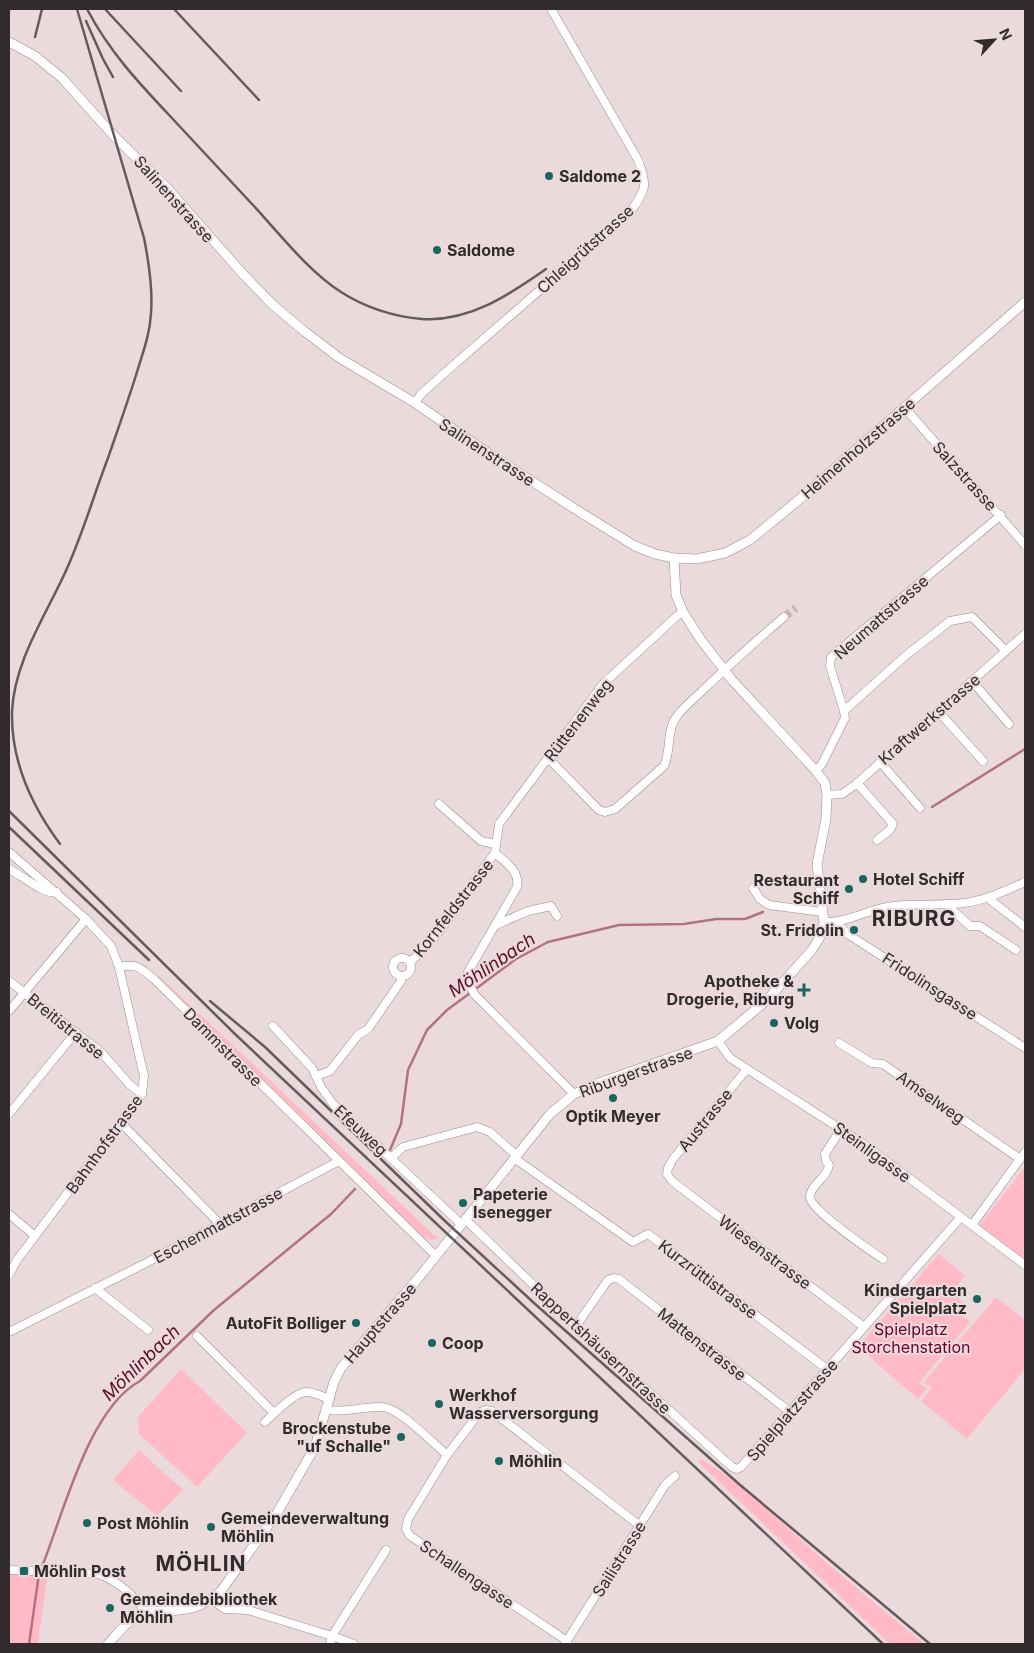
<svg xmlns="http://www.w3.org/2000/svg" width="1034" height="1653" font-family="Inter,sans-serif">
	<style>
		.green { fill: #ffbac6 }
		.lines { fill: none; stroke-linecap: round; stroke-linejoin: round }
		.stream { stroke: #b2727f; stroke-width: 2.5 }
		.minor-tunnel { stroke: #c6b7b9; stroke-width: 8; stroke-dasharray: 8 4; stroke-linecap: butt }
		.minor-casing { stroke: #998a8c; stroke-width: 9 }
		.tertiary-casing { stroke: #998a8c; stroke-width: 10 }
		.minor { stroke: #fff; stroke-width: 8 }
		.tertiary { stroke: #fff; stroke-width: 9 }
		.rail { stroke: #645b5c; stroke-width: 2.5 }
		.poi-dot { fill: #19655f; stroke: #ebdadc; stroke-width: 2 }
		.labels { text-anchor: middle; stroke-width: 4; stroke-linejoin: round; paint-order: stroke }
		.poi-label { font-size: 16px; font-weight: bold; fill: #312b2c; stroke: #ebdadc; text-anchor: start }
		.street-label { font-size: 16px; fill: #312b2c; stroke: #ebdadc }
		.park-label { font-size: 16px; fill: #6c002b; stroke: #ebdadc }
		.water-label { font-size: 18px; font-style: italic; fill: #5b0d27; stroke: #ebdadc }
		.district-label { font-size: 21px; font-weight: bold; letter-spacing: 1px; fill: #312b2c; stroke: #ebdadc }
	</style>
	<rect width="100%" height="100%" fill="#ebdadc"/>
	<g class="green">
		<path d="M151 968 433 1234 439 1238C425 1244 419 1233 408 1224L203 1022Z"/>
		<path d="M1025 1167V1270L974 1232Z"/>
		<path d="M939 1254 965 1276 952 1292 963 1302 957 1310 970 1322 919 1383 927 1389 918 1399 858 1347Z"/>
		<path d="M996 1297 1025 1320V1369L967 1439 921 1401 932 1388 924 1382Z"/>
		<path d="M181 1369 247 1433 197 1487 139 1434 138 1417Z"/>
		<path d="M139 1450 183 1490 157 1516 113 1480Z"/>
		<path d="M701 1459 736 1481 828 1564 924 1644H890L698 1462Z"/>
		<path d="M9 1571 47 1578 38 1644H9Z"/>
	</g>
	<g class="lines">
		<g class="stream">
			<path d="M932 807 1025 749"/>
			<path d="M390 1150 401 1124 408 1070 427 1030 447 1010 516 959 548 942 619 925 684 924 716 919H745L763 912"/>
			<path d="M41 1569C63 1516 88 1409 140 1381L214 1310 331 1214 355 1189"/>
			<path d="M29 1644 39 1574"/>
		</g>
		<path class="minor-tunnel" d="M784 617 796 608"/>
		<g class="minor-casing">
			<g id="minor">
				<path d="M415 403 421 394 449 369 631 211C646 189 648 186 638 160L551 9"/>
				<path d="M904 407 1025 545"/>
				<path d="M972 681 1009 724"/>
				<path d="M844 711 904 657 950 621 972 617 1006 651"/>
				<path d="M938 711 983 761"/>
				<path d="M548 758 599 810 605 812 615 809 664 766C671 751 667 731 675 719 682 708 693 700 702 691 728 666 756 641 784 617"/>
				<path d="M880 762 920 808"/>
				<path d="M816 771 822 764 845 718 844 711 830 666 831 657 1001 515"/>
				<path d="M857 783 893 824 890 830 877 840"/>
				<path d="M827 795 842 794 855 785 1025 634"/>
				<path d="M439 804 481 841 496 844"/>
				<path d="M9 852 86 919 111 946 119 967 144 1076 142 1094 17 1260 9 1275"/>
				<path d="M9 869C20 874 45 896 57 892"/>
				<path d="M753 888 760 899 769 905 822 912"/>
				<path d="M988 898 1025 927"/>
				<path d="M946 904 970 926H980L1016 950"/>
				<path d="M824 922C848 923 870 908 894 906 917 903 941 906 964 903 986 900 1005 891 1025 882"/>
				<path d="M836 923 849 935 1025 1048"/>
				<path d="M496 925 528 911 551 906 557 916"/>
				<circle cx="402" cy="967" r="9"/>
				<path d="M410 962C445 933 467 888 495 853"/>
				<path d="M119 967C138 963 140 968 154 979L436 1256"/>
				<path d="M9 981 101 1052 130 1085 142 1094"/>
				<path d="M9 1011 86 919"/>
				<path d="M273 1026 312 1068 321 1087 333 1104 461 1224"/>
				<path d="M718 1041 730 1058 861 1142 1025 1265"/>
				<path d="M839 1043 872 1063 883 1064 1020 1159"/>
				<path d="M747 1069 673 1159 668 1168 667 1174 672 1181 864 1327"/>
				<path d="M316 1076 330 1071 358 1035 368 1029 401 981 402 976"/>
				<path d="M574 1094 475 995 467 981 468 972 517 887C520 871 506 863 495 853L499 824 603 684 677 616 683 612"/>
				<path d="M9 1114 76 1032"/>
				<path d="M121 1123 220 1224"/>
				<path d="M841 1129 825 1154 826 1161 829 1165C828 1177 810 1185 810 1197 809 1209 871 1251 883 1259"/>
				<path d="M391 1158 403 1147 477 1127 490 1132 516 1155"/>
				<path d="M514 1158 633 1242 648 1234 827 1369"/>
				<path d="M9 1214 35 1236"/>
				<path d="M465 1219 576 1326 732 1467 737 1469 741 1467 961 1217"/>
				<path d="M972 1225 1025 1152"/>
				<path d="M95 1288 148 1330"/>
				<path d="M576 1326 608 1280 614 1278 619 1279 790 1412"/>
				<path d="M9 1332 144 1264 339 1161"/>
				<path d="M197 1336 274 1413"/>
				<path d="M327 1410C348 1413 362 1406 382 1407 398 1407 433 1443 447 1455L408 1519 406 1529 409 1535 567 1641"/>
				<path d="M265 1422C273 1414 296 1391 307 1392 314 1392 323 1397 330 1399"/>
				<path d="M447 1455 480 1412 486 1410 492 1411 640 1526"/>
				<path d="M9 1570 99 1574C116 1581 136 1595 144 1612"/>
				<path d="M211 1600 225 1609 248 1610 332 1636 354 1644"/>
				<path d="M330 1644 332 1636 386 1550"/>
				<path d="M565 1644 665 1485 675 1476"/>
			</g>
		</g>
		<g class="tertiary-casing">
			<g id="tertiary">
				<path d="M9 42 35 56 62 78 113 135 167 188 242 273 273 305 304 331 338 357 415 403 491 455 583 514 635 546 655 554 674 558 697 559 725 553 750 540 795 503 1025 302"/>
				<path d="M108 1644C118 1633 128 1620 142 1613 149 1610 157 1611 165 1611 190 1610 202 1608 221 1591L277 1513 315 1447 334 1382 341 1368 420 1276 550 1114 574 1094 596 1084 718 1041 767 1000 812 950 820 937 824 922 817 864 826 819 827 795 825 783 816 771 732 680 701 640 683 612 676 595 674 558"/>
			</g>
		</g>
		<use href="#minor" class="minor"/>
		<use href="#tertiary" class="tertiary"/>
		<g class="rail">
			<path d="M87 9C109 51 137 81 170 116 197 145 225 175 252 204 278 232 309 272 341 292 364 307 394 317 422 319 469 322 509 295 546 269"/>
			<path d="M105 9 181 91"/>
			<path d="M174 9 259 100"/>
			<path d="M86 21 103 59 113 77"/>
			<path d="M35 37 42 9"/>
			<path d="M9 811 236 1035 883 1644"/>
			<path d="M9 827 149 960"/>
			<path d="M60 844C31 805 11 762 12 712 14 663 44 618 64 575 82 537 93 497 108 458 118 429 128 401 137 372 143 352 150 334 151 313 153 288 149 263 144 238L77 9"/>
			<path d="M210 1001 265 1047 446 1222 534 1303 739 1484 930 1644"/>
		</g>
	</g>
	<g class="poi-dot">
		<circle cx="549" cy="176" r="5"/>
		<circle cx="437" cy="250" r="5"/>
		<circle cx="863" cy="879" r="5"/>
		<circle cx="849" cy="889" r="5"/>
		<circle cx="854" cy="930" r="5"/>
		<path d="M801.5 982.5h5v5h5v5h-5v5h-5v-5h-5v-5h5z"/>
		<circle cx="774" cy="1023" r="5"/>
		<circle cx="613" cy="1098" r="5"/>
		<circle cx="463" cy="1203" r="5"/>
		<circle cx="977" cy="1299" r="5"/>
		<circle cx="356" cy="1323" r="5"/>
		<circle cx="432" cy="1343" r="5"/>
		<circle cx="439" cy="1404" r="5"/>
		<circle cx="401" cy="1437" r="5"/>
		<circle cx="499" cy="1461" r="5"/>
		<circle cx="87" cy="1523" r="5"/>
		<circle cx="211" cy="1527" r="5"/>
		<rect x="19" y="1566" width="10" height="10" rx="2.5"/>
		<circle cx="110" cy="1608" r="5"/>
	</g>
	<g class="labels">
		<g class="poi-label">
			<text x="559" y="182">Saldome 2</text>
			<text x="447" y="256">Saldome</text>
			<text x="873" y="885">Hotel Schiff</text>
			<text x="839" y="886" text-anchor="end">Restaurant<tspan x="839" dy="18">Schiff</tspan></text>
			<text x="844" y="936" text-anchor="end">St. Fridolin</text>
			<text x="794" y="987" text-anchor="end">Apotheke &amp;<tspan x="794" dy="18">Drogerie, Riburg</tspan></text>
			<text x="784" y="1029">Volg</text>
			<text x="613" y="1122" text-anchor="middle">Optik Meyer</text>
			<text x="473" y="1200">Papeterie<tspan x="473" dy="18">Isenegger</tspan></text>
			<text x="967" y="1296" text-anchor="end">Kindergarten<tspan x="967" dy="18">Spielplatz</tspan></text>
			<text x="346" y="1329" text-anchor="end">AutoFit Bolliger</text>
			<text x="442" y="1349">Coop</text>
			<text x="449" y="1401">Werkhof<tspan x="449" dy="18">Wasserversorgung</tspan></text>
			<text x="391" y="1434" text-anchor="end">Brockenstube<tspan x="391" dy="18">"uf Schalle"</tspan></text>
			<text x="509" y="1467">Möhlin</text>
			<text x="221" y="1524">Gemeindeverwaltung<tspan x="221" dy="18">Möhlin</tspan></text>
			<text x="97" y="1529">Post Möhlin</text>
			<text x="34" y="1577">Möhlin Post</text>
			<text x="120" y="1605">Gemeindebibliothek<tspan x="120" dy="18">Möhlin</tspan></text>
		</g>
		<g class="street-label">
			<text transform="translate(174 199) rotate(48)" y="6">Salinenstrasse</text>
			<text transform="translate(585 249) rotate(-42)" y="6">Chleigrütstrasse</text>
			<text transform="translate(858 448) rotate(-41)" y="6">Heimenholzstrasse</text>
			<text transform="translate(487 452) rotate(33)" y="6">Salinenstrasse</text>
			<text transform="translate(965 476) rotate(48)" y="6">Salzstrasse</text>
			<text transform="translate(881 617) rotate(-41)" y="6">Neumattstrasse</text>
			<text transform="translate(929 719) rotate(-41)" y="6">Kraftwerkstrasse</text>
			<text transform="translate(578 720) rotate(-52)" y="6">Rüttenenweg</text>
			<text transform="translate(453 908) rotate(-52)" y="6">Kornfeldstrasse</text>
			<text transform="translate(930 986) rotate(33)" y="6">Fridolinsgasse</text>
			<text transform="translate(66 1026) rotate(39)" y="6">Breitistrasse</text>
			<text transform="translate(223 1047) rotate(45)" y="6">Dammstrasse</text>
			<text transform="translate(636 1072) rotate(-20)" y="6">Riburgerstrasse</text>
			<text transform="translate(931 1097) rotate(35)" y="6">Amselweg</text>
			<text transform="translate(705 1120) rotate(-51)" y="6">Austrasse</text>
			<text transform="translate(361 1130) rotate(43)" y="6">Efeuweg</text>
			<text transform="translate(104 1144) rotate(-54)" y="6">Bahnhofstrasse</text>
			<text transform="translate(872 1152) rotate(36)" y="6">Steinligasse</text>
			<text transform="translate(218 1225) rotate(-28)" y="6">Eschenmattstrasse</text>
			<text transform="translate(765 1252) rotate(37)" y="6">Wiesenstrasse</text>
			<text transform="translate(708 1279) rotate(37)" y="6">Kurzrüttistrasse</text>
			<text transform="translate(380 1323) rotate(-49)" y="6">Hauptstrasse</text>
			<text transform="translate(702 1344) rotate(38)" y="6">Mattenstrasse</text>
			<text transform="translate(601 1348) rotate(43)" y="6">Rappertshäusernstrasse</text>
			<text transform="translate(792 1410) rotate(-49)" y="6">Spielplatzstrasse</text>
			<text transform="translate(619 1559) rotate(-58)" y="6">Sailistrasse</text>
			<text transform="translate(467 1574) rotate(34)" y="6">Schallengasse</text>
		</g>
		<g class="park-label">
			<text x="911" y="1335">Spielplatz<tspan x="911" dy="18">Storchenstation</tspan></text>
		</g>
		<g class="water-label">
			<text transform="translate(492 965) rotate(-34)" y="6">Möhlinbach</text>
			<text transform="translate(141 1363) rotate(-44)" y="6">Möhlinbach</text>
		</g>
		<g class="district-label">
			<text x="914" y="926">RIBURG</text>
			<text x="201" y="1571">MÖHLIN</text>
		</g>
	</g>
	<rect width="1034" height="1653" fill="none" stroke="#312b2c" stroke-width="20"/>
	<g transform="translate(994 40) rotate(64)" stroke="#ebdadc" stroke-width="4" paint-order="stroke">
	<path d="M0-4L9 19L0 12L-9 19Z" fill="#312b2c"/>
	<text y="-8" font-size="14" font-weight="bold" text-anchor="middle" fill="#312b2c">N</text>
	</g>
</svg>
